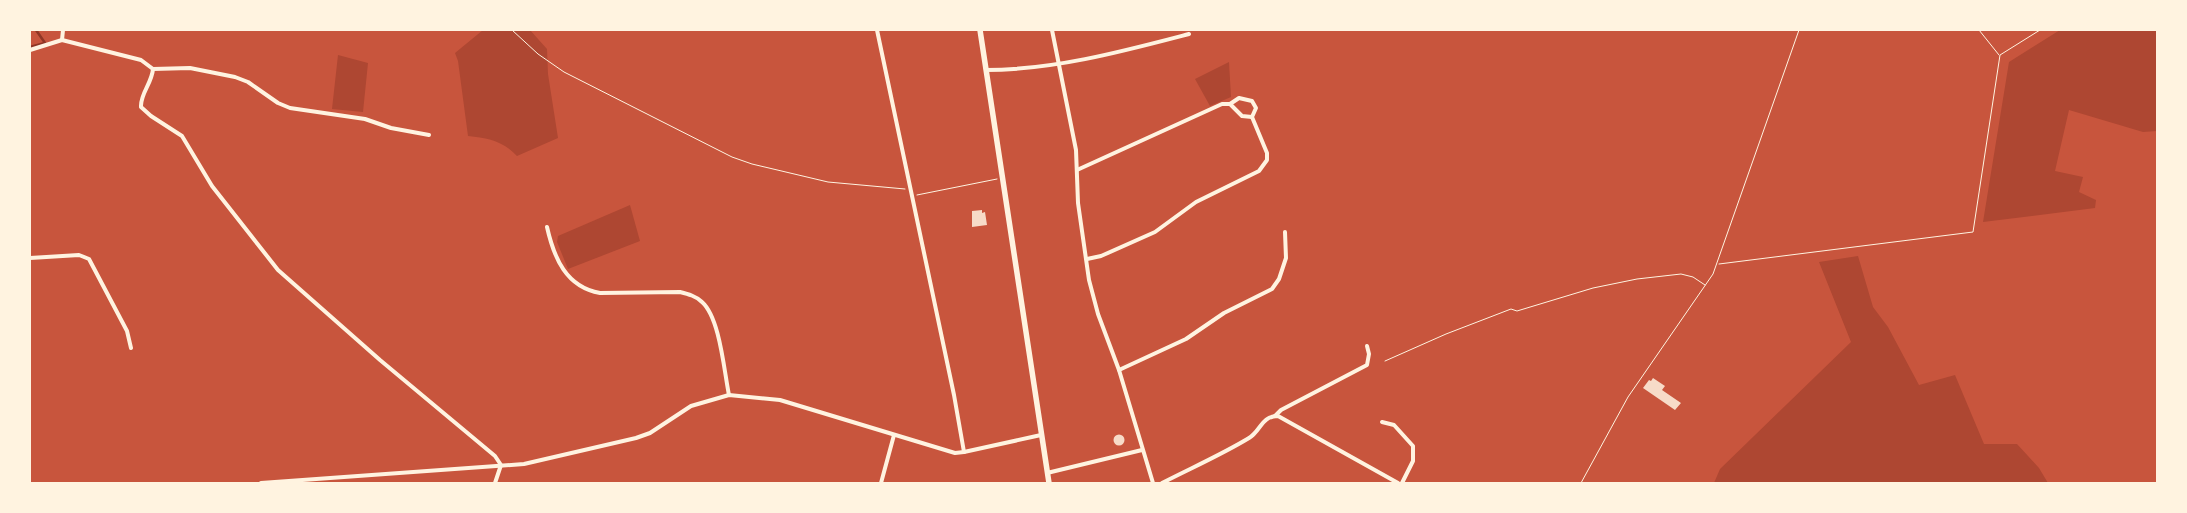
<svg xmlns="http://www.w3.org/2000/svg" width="2187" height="513" font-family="Poppins,sans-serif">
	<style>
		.green { fill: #ae4732 }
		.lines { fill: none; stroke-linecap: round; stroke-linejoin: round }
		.stream { stroke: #8f3625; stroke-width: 2.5 }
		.building { fill: #f7dbc8 }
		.path { stroke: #fff3e0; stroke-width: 1 }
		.minor { stroke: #fff3e0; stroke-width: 4 }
		.secondary { stroke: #fff3e0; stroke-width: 5.5 }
	</style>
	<rect width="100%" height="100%" fill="#c8553d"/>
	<g class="green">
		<path d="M483 30H530L547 49 548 74 558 138 517 156C503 141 488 138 468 136L458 61 455 53Z"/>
		<path d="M2060 30H2157V131L2143 132 2069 110 2055 171 2083 177 2079 192 2096 200 2095 208 1983 222 2009 62Z"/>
		<path d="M338 55 368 63 363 112 332 109Z"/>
		<path d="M1229 62 1231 97 1210 106 1195 79Z"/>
		<path d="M630 205 640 241 568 269 557 242 558 236Z"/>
		<path d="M1858 256 1873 307 1888 327 1919 385 1955 375 1984 444H2017L2039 468 2048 483H1714L1720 469 1851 342 1819 262Z"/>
	</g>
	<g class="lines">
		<path class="stream" d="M30 47 45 43 36 30"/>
	</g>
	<g class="building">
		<path d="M982 210V213L985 212 987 225 972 227V211Z"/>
		<path d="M1653 378 1665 386 1662 390 1681 403 1675 410 1643 388 1649 380 1651 381Z"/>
		<circle cx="1119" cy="440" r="5.5"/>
	</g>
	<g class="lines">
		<g class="path">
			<path d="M512 30 538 54 564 72 732 157 752 164 828 182 905 189"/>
			<path d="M1979 30 1999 55"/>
			<path d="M917 195 997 179"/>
			<path d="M1719 264 1973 232 2000 55 2040 30"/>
			<path d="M1385 361 1446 334 1511 309 1517 311 1593 288 1637 279 1681 274 1693 277 1705 285"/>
			<path d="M1581 483 1628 397 1713 274 1799 30"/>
		</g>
		<g class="minor">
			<path d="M877 30 954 395 964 452"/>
			<path d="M1052 30 1076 150 1078 203 1089 280 1098 314 1119 370 1153 483"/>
			<path d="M62 40 63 30"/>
			<path d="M30 50 62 40 141 60 153 69"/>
			<path d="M153 69C152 83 140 94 141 107L151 116 182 136 212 186 278 270 380 360 495 456 501 465 495 483"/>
			<path d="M153 69 190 68 235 77 248 82 278 103 290 108 365 119 391 128 429 135"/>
			<path d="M986 70C1054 70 1124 51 1189 34"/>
			<path d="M1230 104 1242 116 1252 117"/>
			<path d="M1077 170 1222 104H1230L1239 98 1252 101 1256 108 1252 117"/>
			<path d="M547 227C554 258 566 287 600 293L680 292C688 294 696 296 702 302 720 318 724 371 729 395"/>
			<path d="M30 258 79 255 89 259 127 331 131 348"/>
			<path d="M1087 259 1101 256 1155 232 1196 202 1259 171 1267 160V153L1252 117"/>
			<path d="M1119 370 1186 339 1224 313 1272 289 1279 279 1286 258 1285 232"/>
			<path d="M1275 416 1281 410 1367 365 1369 354 1367 346"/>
			<path d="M1382 422 1394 425 1413 446V461L1402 483"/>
			<path d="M1047 473 1142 450"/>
			<path d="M261 483 524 464 636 438 650 433 691 406 729 395 780 400 955 453 964 452 1041 435"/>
			<path d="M881 483 894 435"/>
			<path d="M1162 483C1191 468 1221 455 1249 438 1261 431 1261 416 1278 416L1398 483"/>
		</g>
		<path class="secondary" d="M980 30 1049 483"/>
	</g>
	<rect width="2187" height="513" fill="none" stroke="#fff3e0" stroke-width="62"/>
</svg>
